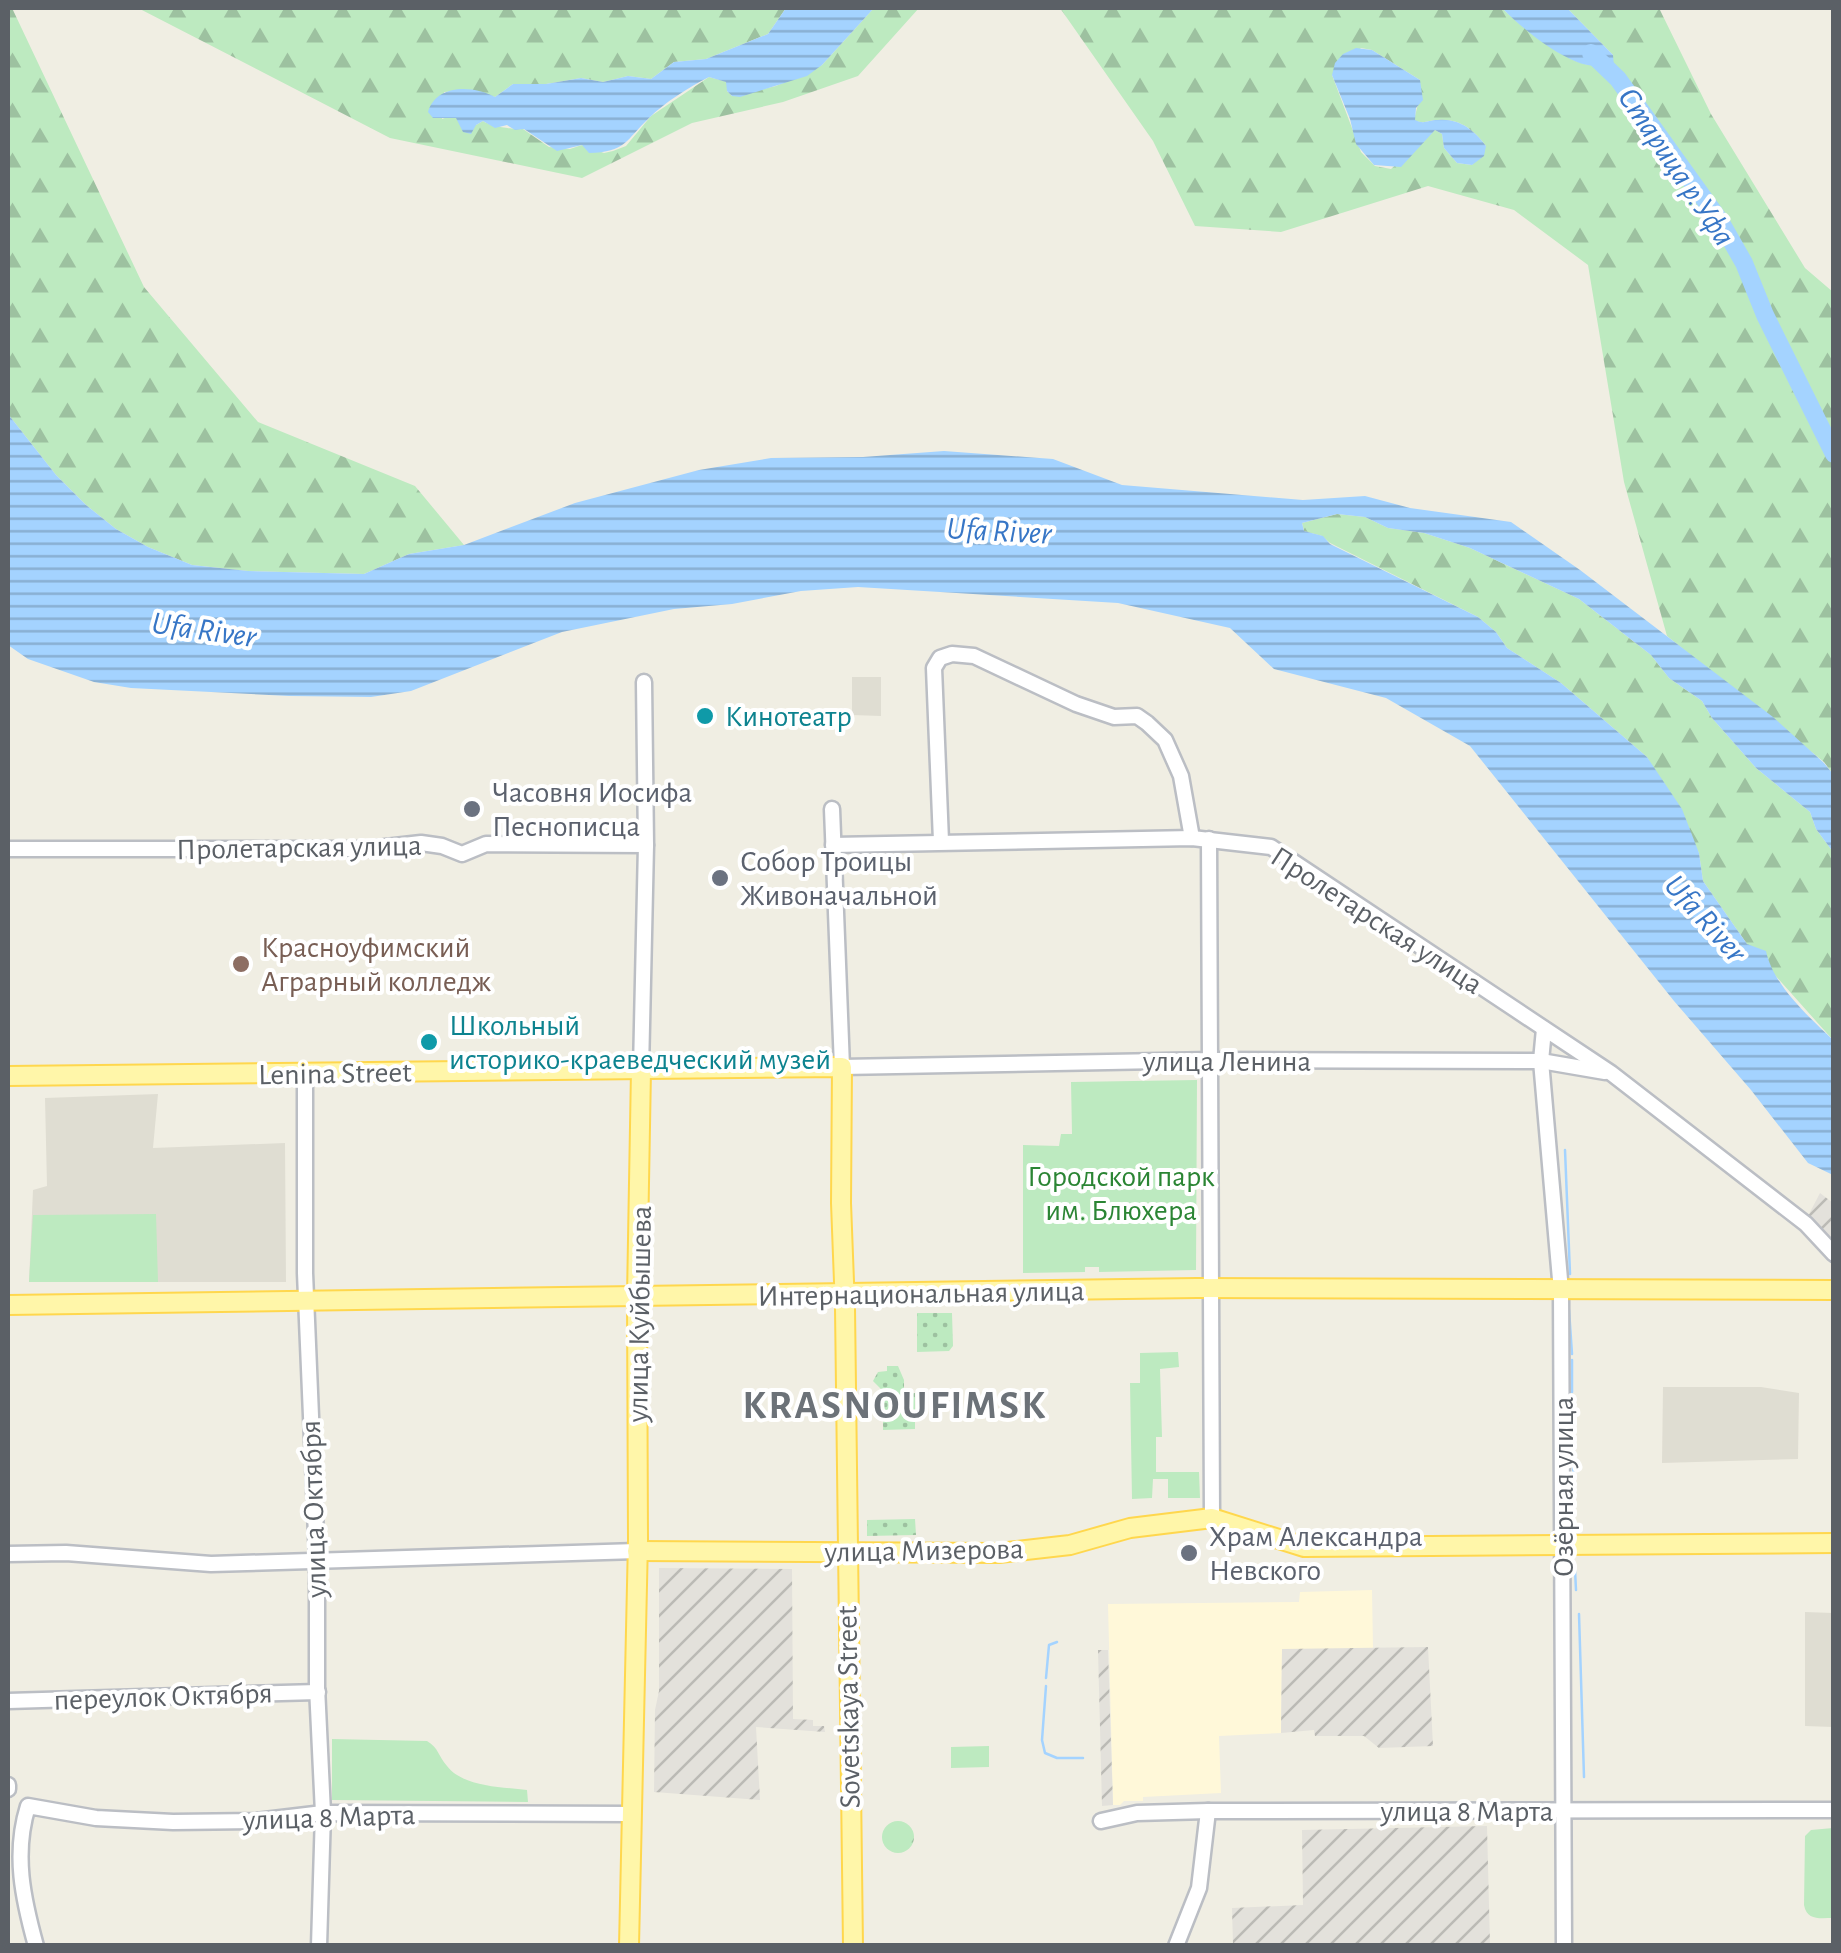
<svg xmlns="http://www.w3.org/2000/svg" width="1841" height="1953" font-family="'Alegreya Sans',sans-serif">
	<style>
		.commercial { fill: #fff8d9 }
		.industrial { fill: url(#industrial-furrows) }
		.education { fill: #dfddd2 }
		.grass { fill: url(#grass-dots) }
		.forest { fill: url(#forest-firs); fill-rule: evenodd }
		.park { fill: #bdeac0 }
		.water { fill: url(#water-rules) }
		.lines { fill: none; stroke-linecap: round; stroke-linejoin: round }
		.stream { stroke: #a4d3ff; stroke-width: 2.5 }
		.river { stroke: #a4d3ff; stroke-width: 18 }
		.minor-casing { stroke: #bbbec4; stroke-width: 19 }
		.major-casing { stroke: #ffd74d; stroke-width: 22 }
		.minor { stroke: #fff; stroke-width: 14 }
		.major { stroke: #fff6a9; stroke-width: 18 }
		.culture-dot { fill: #0f9aa8; stroke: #fff; stroke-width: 4 }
		.worship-dot { fill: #6b7280; stroke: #fff; stroke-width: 4 }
		.education-dot { fill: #8d6e63; stroke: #fff; stroke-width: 4 }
		.labels { text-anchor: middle; stroke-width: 8; stroke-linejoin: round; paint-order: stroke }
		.culture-label { font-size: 30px; fill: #0d838f; stroke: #fff; text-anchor: start }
		.worship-label { font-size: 30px; fill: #5b616d; stroke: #fff; text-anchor: start }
		.street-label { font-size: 30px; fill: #5b6066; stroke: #fff }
		.education-label { font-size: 30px; fill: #785e54; stroke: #fff; text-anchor: start }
		.park-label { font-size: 30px; fill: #2b8534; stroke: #fff }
		.water-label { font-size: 32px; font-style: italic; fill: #3776c6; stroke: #fff }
		.district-label { font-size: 40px; font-weight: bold; letter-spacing: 2.5px; fill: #6c7278; stroke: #fff }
	</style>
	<defs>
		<pattern id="industrial-furrows" width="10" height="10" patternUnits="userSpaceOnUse" patternTransform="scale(2.5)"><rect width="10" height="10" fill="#e3e1db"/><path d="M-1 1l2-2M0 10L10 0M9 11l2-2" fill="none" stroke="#bbbab5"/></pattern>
		<pattern id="grass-dots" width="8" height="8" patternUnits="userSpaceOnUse" patternTransform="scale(2.5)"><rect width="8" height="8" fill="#bdeac0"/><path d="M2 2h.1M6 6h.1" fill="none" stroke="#9dc1a0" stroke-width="1.8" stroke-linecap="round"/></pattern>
		<pattern id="forest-firs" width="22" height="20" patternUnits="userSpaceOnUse" patternTransform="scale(2.5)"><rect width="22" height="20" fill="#bdeac0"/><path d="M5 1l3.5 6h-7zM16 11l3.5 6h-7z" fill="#9dc1a0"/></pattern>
		<pattern id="water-rules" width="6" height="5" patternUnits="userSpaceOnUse" patternTransform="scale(2.5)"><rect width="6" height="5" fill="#a4d3ff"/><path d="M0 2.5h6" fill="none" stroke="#89afd2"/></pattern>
	</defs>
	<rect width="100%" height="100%" fill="#f0eee3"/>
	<path class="commercial" d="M1372 1590 1373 1649H1282L1281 1733 1219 1736 1221 1793 1143 1797V1801H1124L1120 1805H1113L1108 1604 1299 1602 1300 1592Z"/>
	<g class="industrial">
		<path d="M1820 1193 1833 1203V1244L1808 1216Z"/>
		<path d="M659 1568 792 1569 793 1719 813 1720V1726H824L825 1732 756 1727 760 1800 654 1792 655 1710 659 1691Z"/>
		<path d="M1428 1647 1433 1746 1379 1748 1364 1736H1315L1314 1730 1281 1733 1282 1649Z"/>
		<path d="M1098 1650H1108L1113 1805 1102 1806Z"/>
		<path d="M1487 1826 1490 1945H1233L1232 1908 1303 1905 1302 1830Z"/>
	</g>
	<g class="education">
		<path d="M852 677H881V716L852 715Z"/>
		<path d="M158 1094 153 1148 285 1143 286 1282H29L33 1190 47 1186 45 1098Z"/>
		<path d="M1663 1387H1761L1799 1393 1798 1459 1662 1463Z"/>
		<path d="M1805 1612 1833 1613V1727L1805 1726Z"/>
	</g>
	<g class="grass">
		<path d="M917 1313H952L953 1346 949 1351 917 1352Z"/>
		<path d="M887 1366H898L904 1380V1394L915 1393V1429L883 1430V1391L873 1381 878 1372 887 1371Z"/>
		<path d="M915 1519 916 1535 867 1536V1520Z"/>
	</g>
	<g class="forest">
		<path d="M8 8H12L144 287 258 422 415 486 464 545 409 554 364 574 248 571 192 565 148 547 116 529 86 505 56 475 8 414Z"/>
		<path d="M138 8H786L768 34 706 59 674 62 651 79 628 76 603 82 581 78 546 84H513L495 97 472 90 444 92 442 119 450 116 476 125 483 121C489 126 516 130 523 129L549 147 570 149 582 145 604 153 613 151 626 146 651 116 709 77 727 82V91L732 96 776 86 822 65 874 8H919L858 76 783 102 692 123 582 178 390 138Z"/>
		<path d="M1060 8H1502C1518 24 1576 73 1600 64 1605 62 1609 58 1613 55L1567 8H1659L1711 114 1805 268 1833 292V774L1824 762 1667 636 1624 482 1588 265 1514 210 1428 186 1281 232 1195 226 1153 141ZM1361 48 1372 50 1420 80V96L1414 120C1425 125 1427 120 1438 120 1459 118 1474 130 1486 146L1472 165 1457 163 1444 148 1442 134 1435 130 1391 169 1375 166 1361 152 1332 75Z"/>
		<path d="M1337 514 1365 517 1388 528 1424 533 1470 548 1579 599 1651 655 1669 678 1702 701 1712 718 1756 768 1810 812 1816 829 1833 852V1040L1747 944 1703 881 1699 853 1647 757 1561 683 1507 648 1496 632 1478 617 1330 543 1322 536 1304 531 1302 523Z"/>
		<circle cx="898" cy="1837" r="16"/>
	</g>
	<g class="park">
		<path d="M1197 1080 1196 1270 1099 1272V1267H1085V1272L1023 1273V1145L1059 1146 1061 1134H1072L1071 1082Z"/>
		<path d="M156 1214 158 1282H29L33 1215Z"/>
		<path d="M1178 1352 1179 1367 1160 1369 1162 1437H1156V1472H1199L1200 1498H1168V1479H1153L1152 1498 1132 1499 1130 1383H1140V1353Z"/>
		<path d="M332 1739 427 1741C439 1748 438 1756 447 1766 463 1787 502 1787 527 1790L528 1802 332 1800Z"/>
		<path d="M989 1746V1767L951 1768V1747Z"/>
		<path d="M1833 1828V1918C1820 1918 1807 1921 1804 1905L1805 1836 1811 1830Z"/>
	</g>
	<g class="water">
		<path d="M786 8H874L822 65 807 76 740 97 732 96 727 91 726 82 709 77C689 87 664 103 649 118 625 141 626 152 589 153L582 145 557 151 524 129 515 130 507 125 495 128 483 121 476 125 471 134 463 132 456 118H433L428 112C436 84 473 85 495 97L513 84H546L581 78 603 82 628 76 651 79 674 62 706 59 768 34Z"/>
		<path d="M1502 8H1567L1613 55 1614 67 1609 70C1598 64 1588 67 1577 62 1550 51 1522 28 1502 8Z"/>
		<path d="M1356 48 1372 50 1420 80 1423 100 1416 108 1415 120C1425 125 1427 120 1438 120 1459 118 1474 130 1486 146L1484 156 1472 165 1457 163 1444 148 1442 134 1435 130 1401 167 1374 165 1356 144 1350 119 1332 75 1335 63 1343 54Z"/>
		<path d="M8 414 56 475 86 505 116 529 148 547 192 565 248 571 364 574 409 554 464 545 575 503 699 470 771 458 863 457 944 451 1053 459 1122 485 1303 500 1365 496 1410 508 1511 522 1580 570 1773 717 1824 763 1833 774V852L1816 829 1810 812 1756 768 1712 718 1702 701 1669 678 1651 655 1579 599 1470 548 1424 533 1388 528 1365 517 1337 514 1302 523 1304 531 1323 536 1330 544 1478 617 1496 632 1507 648 1561 683 1647 757 1682 809 1699 853 1703 881 1747 944 1766 951C1773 985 1808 1016 1833 1040V1175L1808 1163 1751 1090 1674 1001 1470 746 1386 698 1274 669 1230 628 1118 603 858 587 801 591 732 604 674 609 562 632 411 691 371 697 289 696 131 688 94 682 28 659 8 645Z"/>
	</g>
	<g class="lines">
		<g class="stream">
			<path d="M1565 1150 1570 1274"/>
			<path d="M1569 1310 1572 1354"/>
			<path d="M1572 1360V1392"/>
			<path d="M1572 1396 1573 1440"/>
			<path d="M1573 1448 1574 1516"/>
			<path d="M1575 1570 1576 1590"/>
			<path d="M1579 1614 1584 1777"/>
			<path d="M1046 1678 1049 1645 1057 1642"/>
			<path d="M1046 1686 1042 1740 1045 1753 1057 1758H1083"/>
		</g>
		<path class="river" d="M1591 53 1618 79 1720 221 1744 263 1765 315 1834 454"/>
		<g class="minor-casing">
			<g id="minor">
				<path d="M832 809 842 1067 1213 1060 1541 1061 1605 1072"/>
				<path d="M1209 839 1212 1518"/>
				<path d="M941 841 934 668 940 658 952 654 974 656 1076 704 1114 717 1137 716 1147 723 1165 740 1181 776 1192 838"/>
				<path d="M833 845 1192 838 1271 847 1611 1073 1806 1224 1834 1254"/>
				<path d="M8 849H368L421 843 442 846 462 854 486 844 646 845"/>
				<path d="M1544 1029 1541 1061 1561 1291 1564 1946"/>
				<path d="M641 1070 646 845 644 682"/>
				<path d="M305 1073V1273L317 1559V1687L323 1813 319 1946"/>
				<path d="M8 1554 66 1553 211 1564 637 1551"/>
				<path d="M8 1701 318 1692"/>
				<path d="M8 1785V1789"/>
				<path d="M1101 1821 1137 1813 1208 1811 1834 1810"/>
				<path d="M36 1946C23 1899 13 1854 28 1806L96 1818 173 1822 256 1821 323 1813 631 1814"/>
				<path d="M1176 1946 1199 1888 1208 1811"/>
			</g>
		</g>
		<g class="major-casing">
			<g id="major">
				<path d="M8 1076 842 1067 841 1203 845 1308 853 1946"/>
				<path d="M8 1305 1197 1288 1834 1290"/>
				<path d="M637 1551 999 1553 1070 1545 1130 1528 1212 1518 1304 1547 1834 1543"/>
				<path d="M629 1946 638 1540 637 1296 641 1070"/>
			</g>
		</g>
		<use href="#minor" class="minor"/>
		<use href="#major" class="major"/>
	</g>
	<g class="culture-dot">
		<circle cx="705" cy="716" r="10"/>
		<circle cx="429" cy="1042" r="10"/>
	</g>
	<g class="worship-dot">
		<circle cx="472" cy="809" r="10"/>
		<circle cx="720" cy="878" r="10"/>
		<circle cx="1189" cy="1553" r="10"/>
	</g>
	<circle class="education-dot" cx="241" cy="964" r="10"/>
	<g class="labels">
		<g class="culture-label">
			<text x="725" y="726">Кинотеатр</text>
			<text x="449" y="1035">Школьный<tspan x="449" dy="34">историко-краеведческий музей</tspan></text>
		</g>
		<g class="worship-label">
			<text x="492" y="802">Часовня Иосифа<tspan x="492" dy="34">Песнописца</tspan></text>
			<text x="740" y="871">Собор Троицы<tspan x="740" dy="34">Живоначальной</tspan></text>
			<text x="1209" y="1546">Храм Александра<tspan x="1209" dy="34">Невского</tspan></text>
		</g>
		<g class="street-label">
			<text transform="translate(299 847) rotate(-1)" y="10">Пролетарская улица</text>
			<text transform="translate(1377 920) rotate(33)" y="10">Пролетарская улица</text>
			<text x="1227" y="1071">улица Ленина</text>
			<text transform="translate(335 1073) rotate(-1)" y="10">Lenina Street</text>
			<text transform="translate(921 1293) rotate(-1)" y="10">Интернациональная улица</text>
			<text transform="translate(639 1314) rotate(-89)" y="10">улица Куйбышева</text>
			<text transform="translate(1563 1487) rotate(-90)" y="10">Озёрная улица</text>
			<text transform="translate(313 1509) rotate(-92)" y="10">улица Октября</text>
			<text transform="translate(924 1550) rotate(-1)" y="10">улица Мизерова</text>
			<text transform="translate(163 1696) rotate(-2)" y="10">переулок Октября</text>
			<text transform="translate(848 1707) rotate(-91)" y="10">Sovetskaya Street</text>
			<text x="1467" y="1821">улица 8 Марта</text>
			<text transform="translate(329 1817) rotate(-2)" y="10">улица 8 Марта</text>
		</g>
		<g class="education-label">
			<text x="261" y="957">Красноуфимский<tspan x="261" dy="34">Аграрный колледж</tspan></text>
		</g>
		<g class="park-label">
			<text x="1121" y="1186">Городской парк<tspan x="1121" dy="34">им. Блюхера</tspan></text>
		</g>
		<g class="water-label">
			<text transform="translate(1677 166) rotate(56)" y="11">Старица р.Уфа</text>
			<text transform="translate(999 530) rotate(3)" y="11">Ufa River</text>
			<text transform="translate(204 629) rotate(8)" y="11">Ufa River</text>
			<text transform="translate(1706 918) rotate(48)" y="11">Ufa River</text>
		</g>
		<g class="district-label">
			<text x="895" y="1418">KRASNOUFIMSK</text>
		</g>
	</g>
	<rect width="1841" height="1953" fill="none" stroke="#5b6066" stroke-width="20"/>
</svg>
